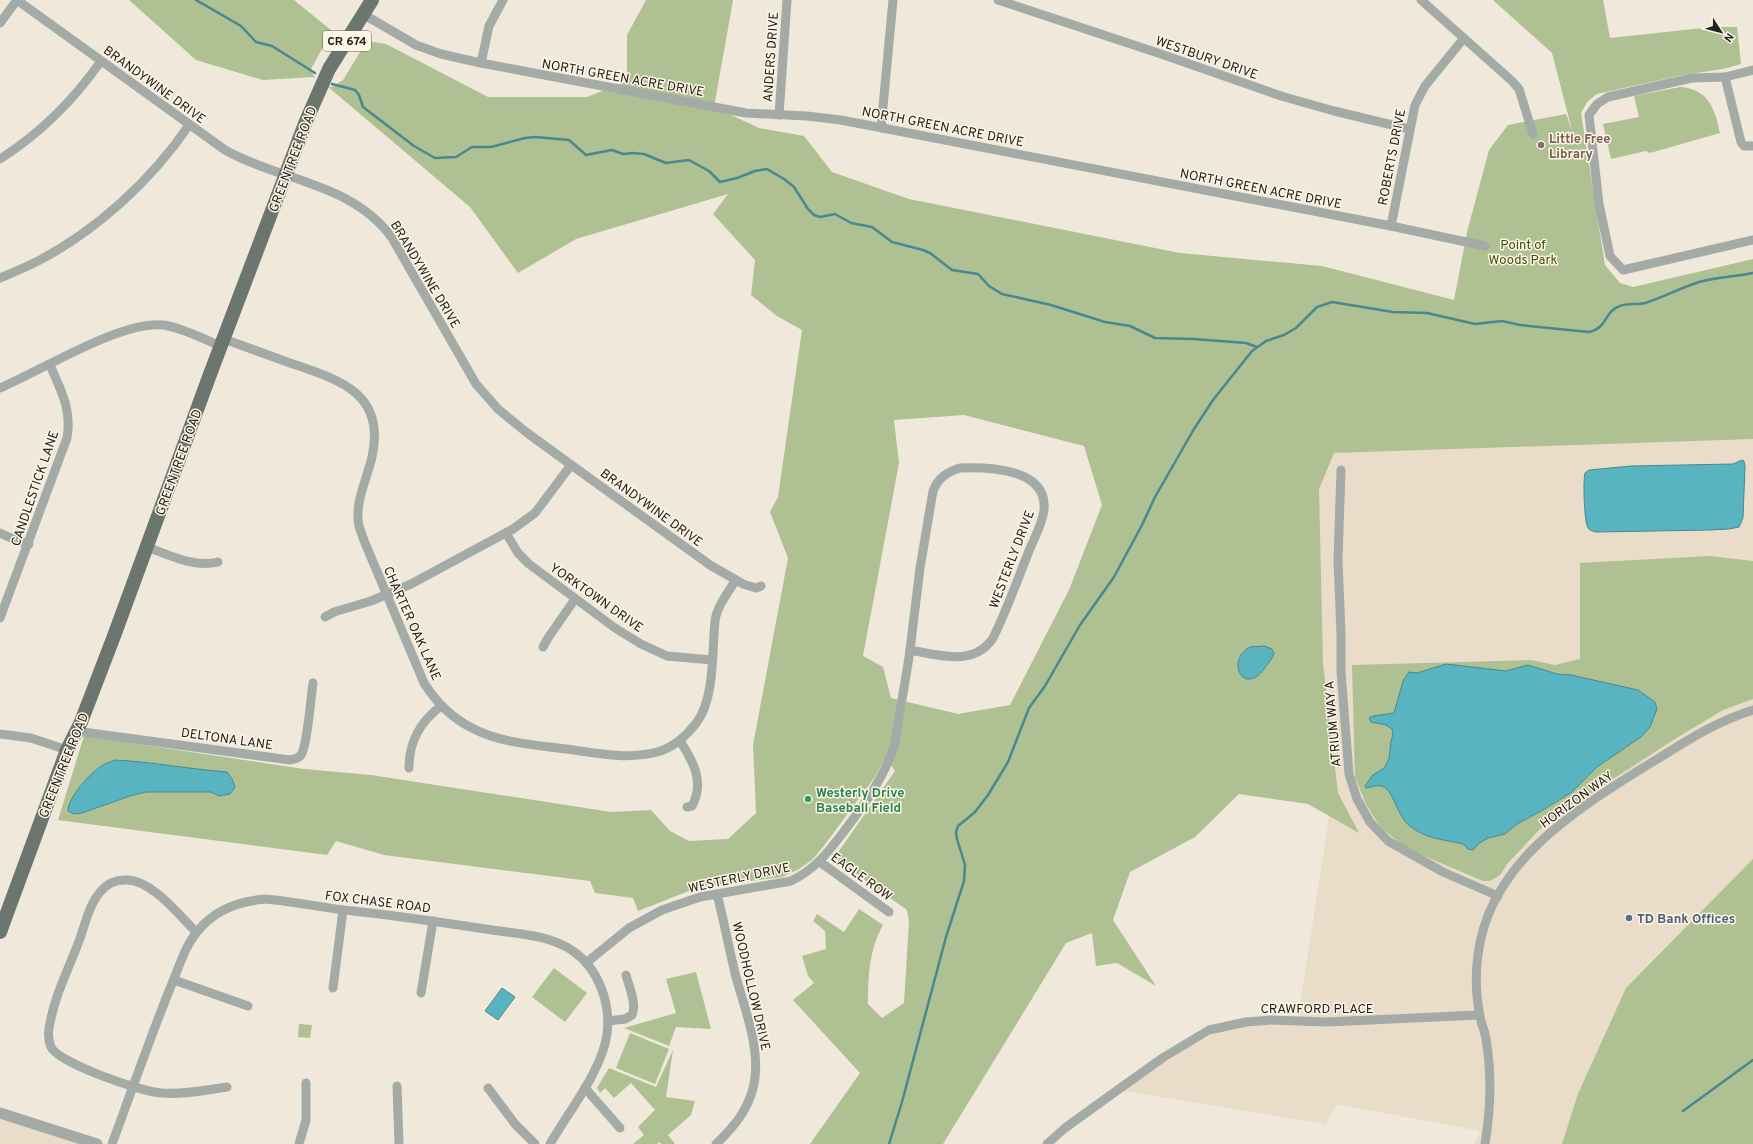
<svg xmlns="http://www.w3.org/2000/svg" width="1753" height="1144" font-family="Overpass,sans-serif">
	<style>
		.built { fill: #e9dcc8 }
		.green { fill: #afc092; fill-rule: evenodd }
		.water { fill: #59b4c2; stroke: #498890 }
		.lines { fill: none; stroke-linecap: round; stroke-linejoin: round }
		.stream { stroke: #498890; stroke-width: 2.5 }
		.minor { stroke: #a4aaa6; stroke-width: 9 }
		.tertiary { stroke: #a4aaa6; stroke-width: 11 }
		.primary { stroke: #6b766f; stroke-width: 14 }
		.education-dot { fill: #8d6e63; stroke: #fdf5e7; stroke-width: 1.5 }
		.leisure-dot { fill: #2e9e5b; stroke: #fdf5e7; stroke-width: 1.5 }
		.service-dot { fill: #5c6f8a; stroke: #fdf5e7; stroke-width: 1.5 }
		.labels { text-anchor: middle; stroke-width: 3; stroke-linejoin: round; paint-order: stroke }
		.shield { fill: #fdf5e7; stroke: #66615a; stroke-width: 1 }
		.shield-label { font-size: 12px; font-weight: bold; fill: #25221d }
		.street-label { font-size: 13px; fill: #25221d; stroke: #fdf5e7 }
		.education-label { font-size: 13px; font-weight: bold; fill: #785e54; stroke: #fdf5e7; text-anchor: start }
		.park-label { font-size: 13px; fill: #3a4e05; stroke: #fdf5e7 }
		.leisure-label { font-size: 13px; font-weight: bold; fill: #27864d; stroke: #fdf5e7; text-anchor: start }
		.service-label { font-size: 13px; font-weight: bold; fill: #4e5e75; stroke: #fdf5e7; text-anchor: start }
	</style>
	<rect width="100%" height="100%" fill="#f0e8da"/>
	<g class="built">
		<path d="M1753 323V1144H1475L1480 1131 1475 1130 1337 1104 1326 1124 1123 1091 1184 1050 1213 1034 1246 1025 1297 1024 1332 798 1272 459Z"/>
		<path d="M0 1113 97 1144H0Z"/>
	</g>
	<g class="green">
		<path d="M129 0H294L332 31 311 69 315 79 313 77 263 80 196 60Z"/>
		<path d="M646 0H733L714 107 759 128 804 136 832 172 909 199 1180 253 1322 266 1454 300 1467 232 1489 150 1508 125 1566 114 1572 130 1552 53 1493 0H1603L1610 38 1712 27H1737L1741 64 1723 69 1683 75 1597 94 1587 102 1581 113 1605 265 1620 283 1633 287 1753 259V439L1334 453 1319 489 1323 664 1338 793 1359 833 1308 804 1239 794 1195 837 1130 872 1113 920 1156 986 1117 963 1096 966 1092 933 1066 943 943 1144H810L860 1073 793 1000 814 983 808 976 802 956 826 949 825 931 813 921 817 914 844 932 859 909 883 925C869 950 868 977 868 1004L882 1018 904 1003 909 921 907 910 834 858 895 771 889 762H883L875 777 823 847 812 860 799 869 782 877 699 887 638 911 633 898 595 893 590 881 384 855 336 841 327 855 58 820 84 736 304 769 371 775 611 812 651 810 670 831 689 841 728 839 756 813 753 745 788 558 770 512 778 497 802 330 777 316 751 295 755 260 713 214 728 194 576 239 518 273 470 207 327 86 332 87 343 80 367 41 386 44 488 97H587L627 81V35ZM964 415 1084 446 1102 505 1069 590 1010 705 958 714 891 698 883 667 863 656 899 463 894 420Z"/>
		<path d="M1680 87C1708 89 1715 108 1720 133L1650 153 1646 151 1611 159 1603 124 1639 117 1634 96Z"/>
		<path d="M1709 556 1753 561V699L1723 710 1678 737 1556 816 1541 828 1508 863 1500 875 1490 881H1483L1410 850 1395 839 1381 828 1366 804 1355 777 1352 665 1531 660 1555 665 1580 659V563Z"/>
		<path d="M1753 859V1144H1562L1578 1094 1626 988Z"/>
		<path d="M554 968 587 993 565 1022 532 997Z"/>
		<path d="M696 972 711 1029 676 1027 669 1046 624 1028 676 1013 666 979Z"/>
		<path d="M299 1024 312 1025 310 1038 298 1037Z"/>
		<path d="M630 1033 669 1049 655 1084 616 1068Z"/>
		<path d="M673 1050 666 1097 695 1101 691 1115 668 1135 675 1144H661L660 1142 657 1144H633L644 1135 638 1127 655 1110 631 1083 614 1098 605 1088 600 1093 597 1088 598 1086 609 1068 656 1087Z"/>
	</g>
	<g class="water">
		<path d="M1742 460 1744 461 1745 467 1743 518 1739 527 1729 529 1710 530 1596 532C1593 531 1590 531 1588 528 1584 521 1583 481 1585 473L1589 470 1631 466 1733 464Z"/>
		<path d="M1264 646 1272 649 1274 653C1273 658 1269 662 1266 666 1245 699 1224 661 1250 647Z"/>
		<path d="M1446 664 1506 671 1528 665 1557 674 1571 675 1638 690 1655 702 1657 709 1650 727 1641 737 1597 767 1572 792 1543 810 1517 824 1505 834 1488 838 1478 844 1473 850 1468 849 1463 844C1443 839 1429 840 1411 827 1397 817 1394 792 1384 787 1379 784 1371 787 1366 788L1365 786 1373 775 1384 768 1389 759 1391 741 1393 734 1392 729 1386 725 1371 722 1369 718 1373 716 1394 713 1403 681 1409 672 1417 673Z"/>
		<path d="M115 760C153 762 189 769 227 772L232 779 235 787 230 794 219 796 211 792H146L130 796 82 813 74 814 68 811C68 797 91 772 103 765 106 763 111 762 115 760Z"/>
		<path d="M502 988 515 997 498 1020 485 1011Z"/>
	</g>
	<g class="lines">
		<g class="stream">
			<path d="M196 0 241 26 256 42 272 46 315 73"/>
			<path d="M332 84 355 90 359 95 363 107 414 146 435 158 456 157 472 147H491L525 138 535 137 569 140 586 155 612 150 623 154 633 153 644 154 666 163 689 160 709 171 720 182 737 178 755 171 767 169 784 179 794 187 808 209 814 215 820 217 835 214 851 223 872 227 892 242 923 250 930 253 952 270 978 274 989 286 1002 294 1051 305 1105 322 1130 326 1155 338 1194 339 1246 343 1257 347"/>
			<path d="M1683 1111 1753 1060"/>
			<path d="M889 1144 902 1102 946 937 964 881 965 865 957 839 956 832 958 826 975 812 988 795 1008 762 1029 708 1045 686 1080 625 1114 577 1142 525 1155 497 1194 429 1213 400 1252 351 1266 341 1284 335 1296 328 1317 307 1332 302 1393 312 1427 313 1475 324 1502 321 1520 325 1589 332C1608 328 1604 311 1620 306 1628 303 1637 305 1645 303 1662 298 1678 289 1696 283 1714 277 1734 277 1753 273"/>
		</g>
		<g class="minor">
			<path d="M17 0 225 150C280 181 353 183 392 238L476 384 498 409 526 432 563 459 710 565 743 584 756 588 761 586"/>
			<path d="M998 0 1161 54 1281 96 1334 111 1409 129"/>
			<path d="M1421 0 1512 81 1519 89 1533 134"/>
			<path d="M363 14 416 45 441 54 481 63 746 113 807 116 841 120 1391 226 1485 246"/>
			<path d="M0 23 17 0"/>
			<path d="M481 63 489 26 503 0"/>
			<path d="M1753 70 1725 77 1692 78 1608 97 1597 104 1589 115 1599 204 1610 256 1623 270 1753 240"/>
			<path d="M1725 77 1741 142 1744 146H1753"/>
			<path d="M779 115 787 0"/>
			<path d="M881 128 893 0"/>
			<path d="M0 159C41 133 73 101 101 61"/>
			<path d="M1391 226 1415 105 1425 86 1464 38"/>
			<path d="M0 278C12 273 24 268 36 262 95 232 152 180 189 125"/>
			<path d="M224 339C246 347 268 355 290 363 340 380 386 393 372 457 367 479 354 503 359 526 361 532 363 538 365 543L424 683C436 702 452 718 472 728 500 743 535 745 566 749 596 753 628 760 657 752 673 748 687 735 697 722 715 698 712 649 715 621 717 606 728 593 735 581"/>
			<path d="M0 388C41 371 121 320 164 325 183 328 203 339 221 346"/>
			<path d="M960 468C988 467 1048 468 1044 510 1042 526 1032 542 1027 556 1016 584 1006 612 993 638 974 667 939 655 910 650L920 568 933 491C938 478 947 472 960 468Z"/>
			<path d="M1341 470 1338 560 1341 634V672L1349 774 1357 799 1370 822 1388 841 1443 872 1498 896"/>
			<path d="M0 533 18 541 29 544"/>
			<path d="M506 533 518 553 529 564 615 628 641 644 667 656 712 660"/>
			<path d="M147 547C169 555 194 568 218 562"/>
			<path d="M325 617 334 612 371 601 411 584 513 529 535 513 571 465"/>
			<path d="M0 618 67 438C72 409 61 391 50 365"/>
			<path d="M543 647 548 638 575 599"/>
			<path d="M75 731 290 760C294 759 298 759 301 755 307 747 311 696 313 683"/>
			<path d="M0 734 31 738 67 750"/>
			<path d="M680 741C693 761 705 782 692 806L687 807"/>
			<path d="M409 768C409 741 420 722 441 706"/>
			<path d="M820 862 889 912"/>
			<path d="M196 932C180 916 150 878 125 880 115 880 107 884 101 891 89 904 85 925 79 941 69 968 55 995 50 1023 48 1031 48 1040 51 1047 58 1063 142 1092 161 1093 183 1095 205 1090 227 1087"/>
			<path d="M586 963 629 928 662 910 700 897 791 881C816 869 829 851 845 830 864 805 883 779 893 749 897 739 897 727 899 716 903 694 907 672 910 650"/>
			<path d="M174 980 248 1006"/>
			<path d="M333 988 343 910"/>
			<path d="M421 993 433 921"/>
			<path d="M608 1021 625 1019 632 1015C637 1004 629 987 626 975"/>
			<path d="M397 1086 399 1144"/>
			<path d="M488 1088 515 1124 535 1144"/>
			<path d="M585 1088 620 1128"/>
			<path d="M112 1144C132 1090 151 1035 173 981 180 965 185 946 197 932 214 910 239 901 266 899 296 902 324 908 353 911 400 916 446 923 492 930 519 934 550 935 573 951 599 969 611 1004 607 1034 602 1071 568 1112 550 1144"/>
			<path d="M299 1144 306 1120V1083"/>
			<path d="M716 1144C734 1127 749 1109 754 1084 761 1049 745 1010 736 977 729 949 724 921 717 894"/>
			<path d="M1047 1144 1065 1128 1119 1089 1164 1057 1209 1030 1246 1022 1271 1020 1326 1022 1479 1015"/>
			<path d="M1485 1144C1491 1108 1492 1075 1486 1039 1485 1031 1481 1024 1480 1016 1476 996 1475 975 1478 955 1489 862 1577 809 1649 764 1684 743 1714 722 1753 710"/>
		</g>
		<path class="tertiary" d="M0 1113 97 1144"/>
		<path class="primary" d="M0 932 67 750 81 722 114 636 209 377 306 121 329 69 372 0"/>
	</g>
	<circle class="education-dot" cx="1541" cy="145" r="4"/>
	<circle class="leisure-dot" cx="808" cy="799" r="4"/>
	<circle class="service-dot" cx="1629" cy="918" r="4"/>
	<g class="labels">
		<rect class="shield" x="323" y="31" width="48" height="20" rx="3"/>
		<g class="shield-label">
			<text x="347" y="45">CR 674</text>
		</g>
		<g class="street-label">
			<text transform="translate(770 57) rotate(-86)" y="5">ANDERS DRIVE</text>
			<text transform="translate(1207 57) rotate(19)" y="5">WESTBURY DRIVE</text>
			<text transform="translate(623 77) rotate(10)" y="5">NORTH GREEN ACRE DRIVE</text>
			<text transform="translate(155 84) rotate(36)" y="5">BRANDYWINE DRIVE</text>
			<text transform="translate(943 126) rotate(11)" y="5">NORTH GREEN ACRE DRIVE</text>
			<text transform="translate(1391 157) rotate(-79)" y="5">ROBERTS DRIVE</text>
			<text transform="translate(292 159) rotate(-69)" y="5">GREENTREE ROAD</text>
			<text transform="translate(1261 188) rotate(11)" y="5">NORTH GREEN ACRE DRIVE</text>
			<text transform="translate(426 274) rotate(59)" y="5">BRANDYWINE DRIVE</text>
			<text transform="translate(178 462) rotate(-70)" y="5">GREENTREE ROAD</text>
			<text transform="translate(34 488) rotate(-71)" y="5">CANDLESTICK LANE</text>
			<text transform="translate(652 507) rotate(36)" y="5">BRANDYWINE DRIVE</text>
			<text transform="translate(1011 559) rotate(-69)" y="5">WESTERLY DRIVE</text>
			<text transform="translate(597 597) rotate(35)" y="5">YORKTOWN DRIVE</text>
			<text transform="translate(413 623) rotate(66)" y="5">CHARTER OAK LANE</text>
			<text transform="translate(1332 724) rotate(-95)" y="5">ATRIUM WAY A</text>
			<text transform="translate(227 738) rotate(8)" y="5">DELTONA LANE</text>
			<text transform="translate(63 765) rotate(-68)" y="5">GREENTREE ROAD</text>
			<text transform="translate(1576 799) rotate(-36)" y="5">HORIZON WAY</text>
			<text transform="translate(862 876) rotate(36)" y="5">EAGLE ROW</text>
			<text transform="translate(739 877) rotate(-12)" y="5">WESTERLY DRIVE</text>
			<text transform="translate(378 901) rotate(7)" y="5">FOX CHASE ROAD</text>
			<text transform="translate(752 986) rotate(77)" y="5">WOODHOLLOW DRIVE</text>
			<text x="1317" y="1013">CRAWFORD PLACE</text>
		</g>
		<g class="education-label">
			<text x="1549" y="143">Little Free<tspan x="1549" dy="15">Library</tspan></text>
		</g>
		<g class="park-label">
			<text x="1523" y="249">Point of<tspan x="1523" dy="15">Woods Park</tspan></text>
		</g>
		<g class="leisure-label">
			<text x="816" y="797">Westerly Drive<tspan x="816" dy="15">Baseball Field</tspan></text>
		</g>
		<g class="service-label">
			<text x="1637" y="923">TD Bank Offices</text>
		</g>
	</g>
	<g transform="translate(1721 32) rotate(126)" stroke="#fdf5e7" stroke-width="3" paint-order="stroke">
	<path d="M0-3L7 15L0 10L-7 15Z" fill="#25221d"/>
	<text y="-6" font-size="11" font-weight="bold" text-anchor="middle" fill="#25221d">N</text>
	</g>
</svg>
